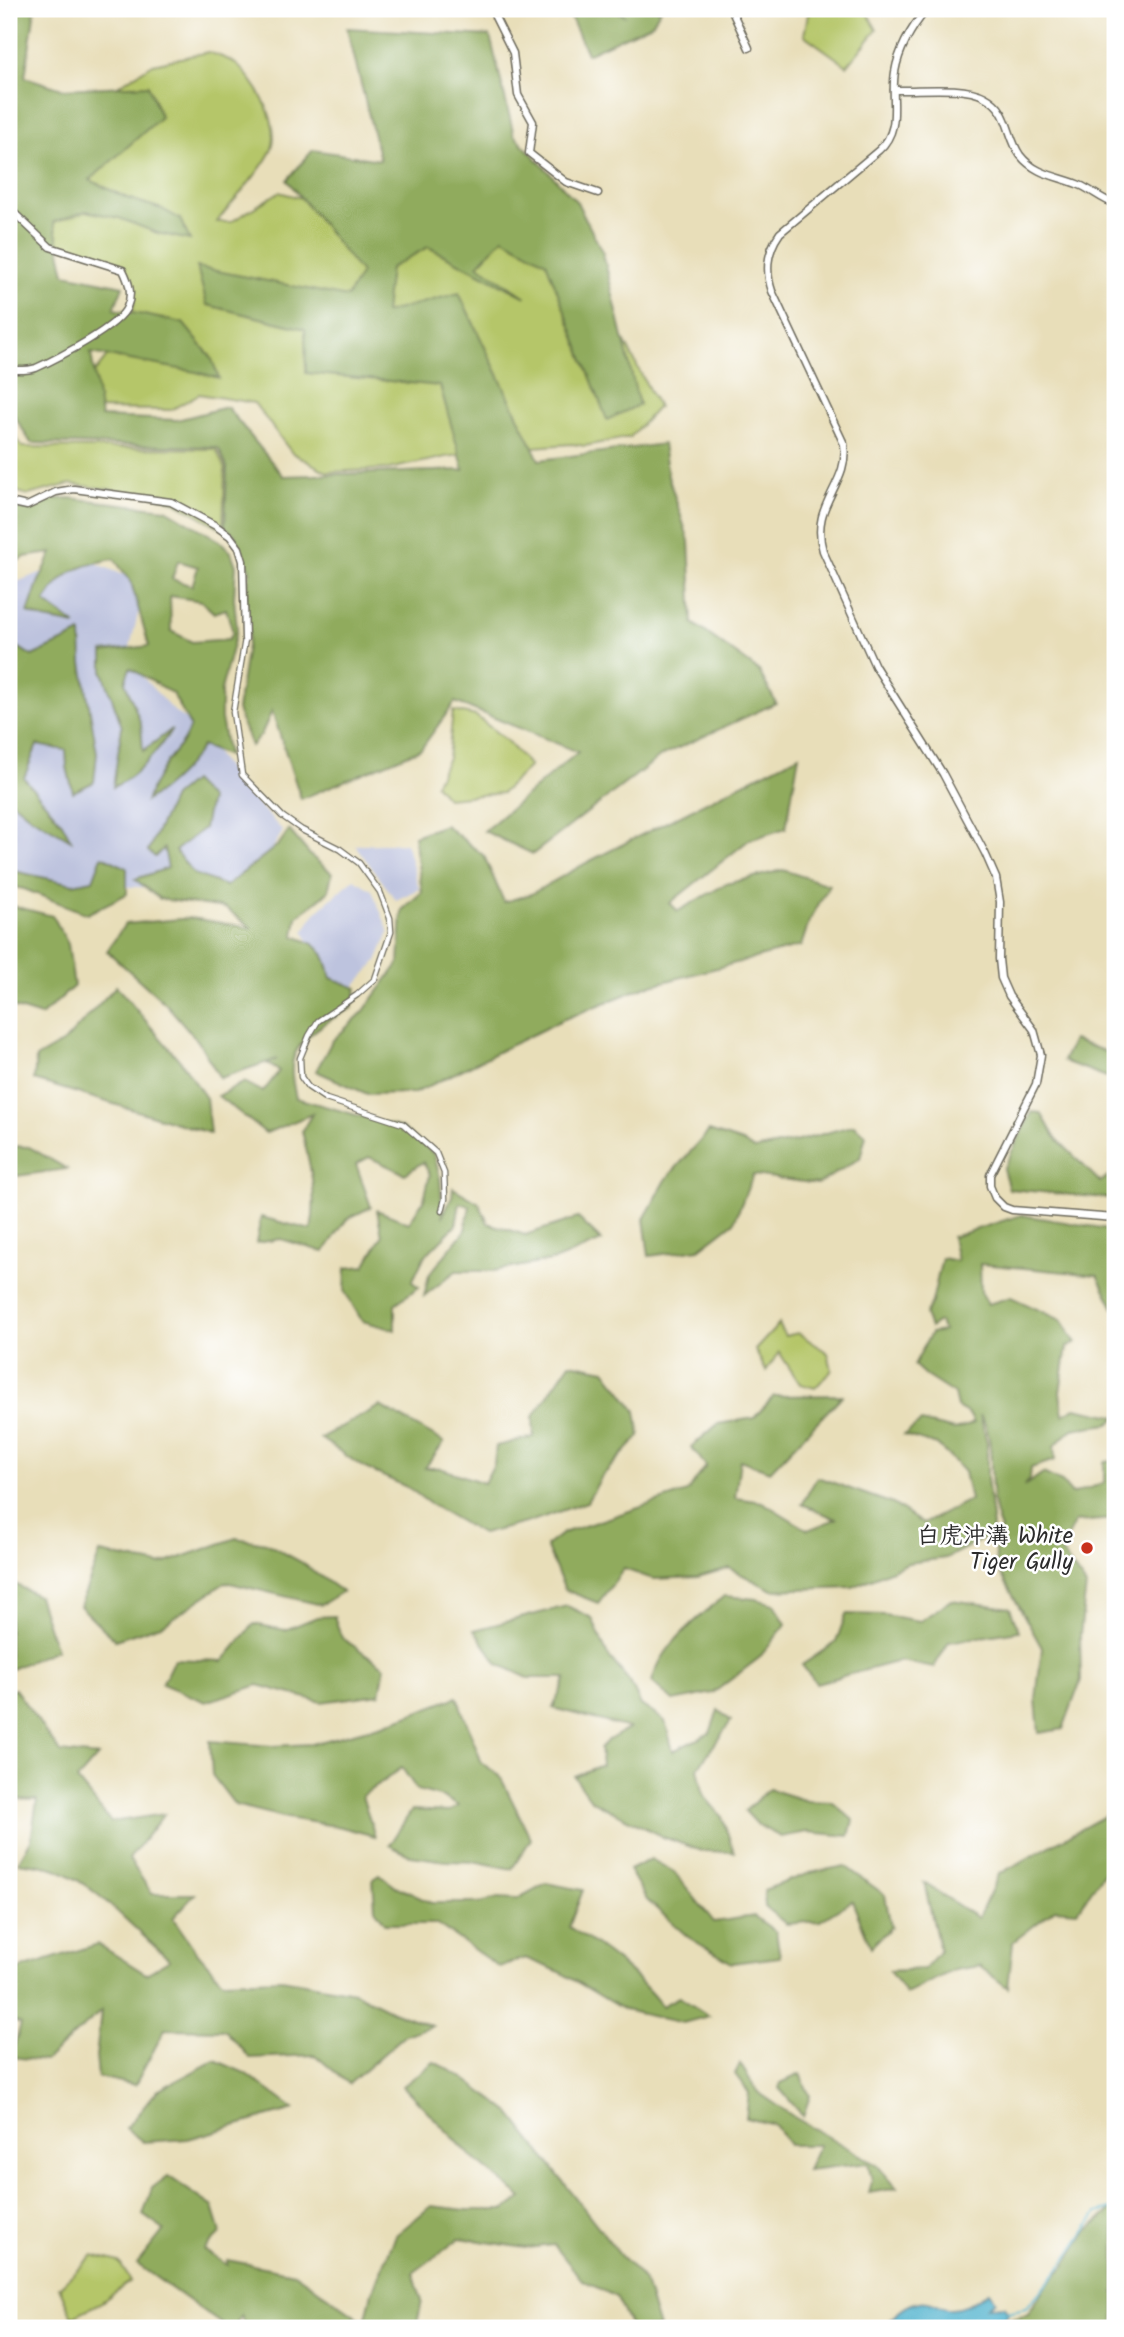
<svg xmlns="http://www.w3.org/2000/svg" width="1124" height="2337" font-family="Kalam,'LXGW WenKai TC',sans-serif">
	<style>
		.industrial { fill: #bdc3de }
		.green { fill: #b5c669; stroke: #70784a; stroke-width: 2 }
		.forest { fill: #90ab5d; stroke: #5e6b44; stroke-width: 2; fill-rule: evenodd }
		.water { fill: #4db1cc; stroke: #3c6e7c; stroke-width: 2 }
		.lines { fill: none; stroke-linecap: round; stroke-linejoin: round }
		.stream { stroke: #4db1cc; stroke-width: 2 }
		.pedestrian-casing { stroke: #6d6a5d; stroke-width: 7 }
		.minor-casing { stroke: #6d6a5d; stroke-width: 9 }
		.pedestrian { stroke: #fff; stroke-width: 4.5 }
		.minor { stroke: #fff; stroke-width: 6 }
		.poi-dot { fill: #c8321e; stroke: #fff; stroke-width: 2.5 }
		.labels { text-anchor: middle; stroke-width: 5; stroke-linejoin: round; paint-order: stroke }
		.poi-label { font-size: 23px; fill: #2b2b2b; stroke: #fff; text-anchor: end }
	</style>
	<rect width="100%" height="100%" fill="#fff"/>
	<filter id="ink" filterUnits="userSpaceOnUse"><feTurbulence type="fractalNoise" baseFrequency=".0143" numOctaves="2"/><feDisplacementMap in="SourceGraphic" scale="14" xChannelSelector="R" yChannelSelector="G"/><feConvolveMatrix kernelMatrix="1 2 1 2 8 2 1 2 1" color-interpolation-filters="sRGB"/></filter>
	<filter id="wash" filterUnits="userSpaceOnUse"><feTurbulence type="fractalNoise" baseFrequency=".00686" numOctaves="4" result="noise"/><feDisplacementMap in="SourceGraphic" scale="28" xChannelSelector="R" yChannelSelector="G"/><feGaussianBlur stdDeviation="1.57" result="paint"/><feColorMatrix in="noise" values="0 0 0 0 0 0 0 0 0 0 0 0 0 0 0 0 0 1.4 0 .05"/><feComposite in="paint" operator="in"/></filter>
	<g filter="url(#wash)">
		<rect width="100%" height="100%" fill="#e8deb9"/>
		<g class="industrial">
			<path d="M81 557 145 584 127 660 172 709 200 732 238 783 283 831 249 886 214 890 28 883 9 879V585Z"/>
			<path d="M406 843 419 889 396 900 355 845Z"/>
			<path d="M354 879 372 890 389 932 377 961 350 991 327 983 304 931 316 912Z"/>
		</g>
		<g class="green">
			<path d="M809 9H865L877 30 847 66 804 35Z"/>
			<path d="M208 52C216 55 226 58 233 62 255 77 284 127 270 153 256 179 233 199 217 222H231L279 192 312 201 494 223 575 244 658 407 630 437 585 446 572 444 506 449 446 457 389 469 327 472 292 453 254 403 199 394 171 410 83 409 75 396C99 366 170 293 114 261 93 249 62 251 43 235 36 229 15 180 9 168L77 111 153 64Z"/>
			<path d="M9 426 22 447 216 449 225 468 223 529 173 501 153 495 70 484 28 495 9 489Z"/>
			<path d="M453 711 476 716 507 741 530 766 502 793 447 798 435 784 448 758Z"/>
			<path d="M779 1324 785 1336 798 1333 828 1353 832 1370 815 1388 800 1384 779 1352 766 1371 755 1350Z"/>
			<path d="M93 2255 119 2262 131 2281 100 2303 72 2317 59 2287Z"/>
		</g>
		<g class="forest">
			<path d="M9 9H35L25 77 62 89 148 85 161 117 90 180 127 198 162 209 180 219 190 240 157 233 119 218 86 211 54 222 65 274 123 286 114 309 183 323 211 357 219 378 196 372 91 353 101 417 177 420 227 407 283 476 464 470 440 386 306 373 305 329 207 305 197 267 347 297 361 273 287 180 313 150 380 160 347 28 490 36 514 135 577 202 603 253 639 405 607 420 546 262 503 238 478 265 526 297 428 247 390 268 385 313 459 293 539 460 663 444 668 476 689 541 693 623 759 671 776 703 661 756 533 854 484 831 578 752 455 702 421 749 301 799 272 711 261 735 251 746 237 710 249 633 245 597 250 571 235 535 225 527 227 467 219 449 213 447 31 443 9 407Z"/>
			<path d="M567 9H611L624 15 620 9H661L652 24 587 54Z"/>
			<path d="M69 498 166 509 220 541 231 552 236 566 234 598 237 629 221 690V719L228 756 202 746C187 769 169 786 146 801 152 786 159 773 168 760 179 745 183 745 190 726L173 694 130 668 125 682 141 724 143 751 172 729C157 752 138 776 113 787L122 727 103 672V652L149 646 131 582 114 559C81 565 61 571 45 602L76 625 44 619 28 613 38 583 52 553 24 557 9 567V506C28 514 33 505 50 500 56 498 63 499 69 498ZM178 561 198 567 192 586 172 579ZM170 596 201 601 214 613 226 609 233 632 229 639 192 642 171 631Z"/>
			<path d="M81 633 82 663 97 753 94 782 73 792 67 767 66 750 37 745 24 778 62 823 71 840 31 817 9 799V751L13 729 9 731V641L32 656Z"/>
			<path d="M799 755 786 828 749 840 670 903 678 911 726 884 783 870 829 885 809 922 801 946 644 987 562 1020 415 1093 367 1094 316 1071 332 1041 363 1012 399 963 402 910 422 892 414 836 445 825 484 856 504 902 531 894 588 862Z"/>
			<path d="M192 781 210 799 204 828 175 851 194 874 226 886 279 844 289 830 311 856 332 873 328 892 297 917 294 936C321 945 325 951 331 978L357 988 352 1008C334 1017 304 1034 295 1054 289 1067 293 1085 296 1098L402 1128 434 1154 440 1178 443 1215 452 1197 453 1188 479 1203 488 1223 525 1235 578 1218 602 1241 556 1260 493 1271H456L424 1296 429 1275 465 1230 470 1206 460 1203 456 1225 424 1257 412 1282 419 1287 395 1304V1330L362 1321 345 1292 346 1268 365 1266 382 1236 377 1210 409 1223 424 1199 430 1175 423 1162 405 1174 369 1157 356 1164 371 1207 347 1219 324 1252 281 1239 256 1243 261 1217 311 1230C318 1194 310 1166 302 1131L312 1114 266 1133 218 1096 244 1082 263 1092 279 1071 268 1064 277 1059 220 1078 198 1041 167 1005 107 951 125 924 192 918 252 928 225 908 160 899 135 879 168 868 164 848 155 857 148 851 173 797Z"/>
			<path d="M102 856 127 868V894L87 914 24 889 9 886V870L73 884 93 880Z"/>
			<path d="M9 905 53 916 68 944 74 986 41 1016 9 1006Z"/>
			<path d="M116 986 182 1063 206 1098 210 1133 34 1080 36 1058 65 1041Z"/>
			<path d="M1073 1040 1115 1055V1080L1063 1061Z"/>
			<path d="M1032 1112 1041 1113 1055 1137 1100 1182 1115 1172V1199L1009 1189 1003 1169Z"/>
			<path d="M854 1125 866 1135 860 1158 818 1184 753 1175 734 1222 699 1249 649 1256 644 1219 667 1178 709 1131 742 1142 754 1150 798 1141Z"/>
			<path d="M9 1146 29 1147 67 1169 9 1177Z"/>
			<path d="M1021 1215 1115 1230V1310L1097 1275 980 1264 981 1292 988 1304 1011 1297 1061 1320 1076 1343 1067 1347 1060 1392 1063 1415 1075 1408 1115 1416V1419L1109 1424 1073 1429 1054 1446 1055 1460 1031 1468 1030 1478 1024 1486 1043 1473 1062 1482 1072 1494 1104 1483V1462L1115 1461V1519L1075 1522 1060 1550 1086 1586 1080 1635 1081 1680 1063 1729 1039 1733 1036 1699 1042 1648 996 1565 995 1541 1001 1529C983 1491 1000 1444 980 1415L987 1443V1478L993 1527 989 1536 946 1558 908 1563 853 1587 772 1590 729 1568 698 1577 653 1579 624 1569 598 1603 565 1590 546 1546 563 1533 687 1492 706 1466 691 1447 718 1424 754 1418 774 1396 843 1395 770 1471 740 1460 735 1498 762 1502 808 1530 836 1519 802 1504 817 1477 893 1504 923 1524 970 1500 964 1472 955 1462 937 1445 904 1435 921 1422 955 1430 974 1423 969 1414 957 1407 954 1394 926 1376 914 1365 931 1333 944 1331 939 1322 930 1328 925 1315 932 1302 942 1258 957 1261 952 1237Z"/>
			<path d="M570 1363 605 1370 636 1411 640 1436 602 1476 587 1502 529 1522 482 1534 430 1504 409 1488 363 1467 320 1438 380 1406 444 1442 425 1468H440L484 1483 494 1464 496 1446 534 1437 533 1417Z"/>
			<path d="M236 1538 266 1543 301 1562 342 1592 321 1605 226 1582 164 1624 115 1640 80 1606 100 1553 160 1565Z"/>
			<path d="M9 1581 38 1596 56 1650 9 1670Z"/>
			<path d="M724 1596 756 1599 774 1604 786 1624 759 1658 713 1693 673 1701 652 1682C661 1645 697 1620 724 1596Z"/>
			<path d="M951 1600 1010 1608 1019 1631 949 1642 934 1667 900 1661 816 1683 802 1665 836 1642 846 1614 884 1615 920 1621Z"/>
			<path d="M567 1606 592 1618 607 1654 630 1682 641 1705 665 1721 673 1751 710 1733 718 1710 731 1721 698 1768 704 1796 722 1817 734 1852 702 1851 663 1837 592 1801 574 1776 602 1765 600 1748 607 1741 629 1728 553 1708 566 1678H528L498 1664 474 1630Z"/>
			<path d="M334 1616 342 1638 385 1667 380 1694 321 1702 258 1685 206 1702 162 1684 174 1659 223 1661 254 1624 285 1630 317 1617Z"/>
			<path d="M15 1689 60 1752 98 1756 77 1780 111 1822 164 1814 129 1859 152 1894H195L173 1918 195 1950 222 1981 282 1979 354 1992 392 2011 432 2026 405 2035 349 2084 315 2055 250 2058 225 2030 165 2029 135 2085 98 2077 96 2057 101 2011 45 2061 11 2057 21 2024 9 2020V1978L19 1969 98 1944 146 1974 170 1960C136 1932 96 1884 56 1869 44 1865 30 1864 18 1862L31 1840 37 1800 9 1799V1691Z"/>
			<path d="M457 1697 482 1763 500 1776 531 1839 512 1869 478 1862 446 1861 411 1856 389 1845 412 1810 448 1812 458 1806 443 1797 417 1790 402 1768 362 1796 375 1836 341 1827 287 1818 235 1805 212 1775 210 1741 272 1746 312 1744 383 1725Z"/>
			<path d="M1115 1771V1864H1110L1077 1911 1055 1909 1013 1942 1008 1988 979 1966 954 1970 906 1994 889 1971 924 1969 940 1951 924 1883 978 1918 999 1874 1112 1812Z"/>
			<path d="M769 1789 807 1801 832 1802 853 1820 849 1836 807 1832 781 1837 759 1826 745 1811Z"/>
			<path d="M651 1859 674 1872 714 1922 754 1916 776 1932 780 1957 732 1963 688 1937 647 1900 629 1870Z"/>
			<path d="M845 1866 885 1895 891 1927 871 1947 852 1901 820 1921 786 1924 765 1907 764 1890 810 1873Z"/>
			<path d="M379 1874 393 1885 431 1903H480L498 1898 517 1899 546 1883 583 1890 569 1927C604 1949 636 1973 662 2006L679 1997 709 2016 683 2023 624 2010 560 1972 525 1958 499 1967 437 1924H386L375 1909 373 1878Z"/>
			<path d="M215 2060 245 2073 294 2109 188 2139 143 2142 126 2128 157 2091Z"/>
			<path d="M434 2062 461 2076 509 2112 621 2256 644 2280 659 2328H632L616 2297 582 2280 554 2245 526 2248 460 2238 413 2273 422 2301 416 2328H245L241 2315 235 2328H227L137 2264 164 2230 143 2215 152 2188 168 2176 213 2207 221 2233 204 2250 227 2265V2260L294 2273 365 2322 372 2292 396 2235 431 2206 466 2210H505L522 2198 472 2157 403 2086Z"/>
			<path d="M740 2064 758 2092 794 2117 877 2165 897 2188 869 2193 872 2180 868 2163 807 2170 819 2145H789L775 2125 746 2118 749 2093 735 2074Z"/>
			<path d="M800 2074 810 2096 803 2116 779 2088 781 2083Z"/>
			<path d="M1115 2207V2328H971L1028 2314 1047 2284 1064 2267 1086 2232Z"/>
		</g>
		<path class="water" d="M989 2292 995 2300 987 2307 1004 2306 1008 2313C1000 2335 904 2328 881 2328 893 2317 910 2298 928 2302 935 2303 941 2309 949 2309 964 2310 976 2299 989 2292Z"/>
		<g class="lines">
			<path class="stream" d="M1007 2312 1026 2308 1060 2268 1097 2213 1115 2208"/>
		</g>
	</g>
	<g filter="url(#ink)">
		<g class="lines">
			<g class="pedestrian-casing">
				<path id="pedestrian" d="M245 639 233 712 242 775 282 816 302 830 340 849 359 863 380 892 390 918 391 932 375 979 357 995 318 1021 309 1036 300 1058 301 1077 308 1087 326 1099 403 1124 436 1153 444 1173 445 1199 442 1211"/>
			</g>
			<g class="minor-casing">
				<g id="minor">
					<path d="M494 9V15L513 53 518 95 533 122 529 153 566 182 598 193"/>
					<path d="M731 9 749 48"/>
					<path d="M927 9C912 27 899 48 895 72 890 100 903 128 879 150L780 233C767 251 765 270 772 291L844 444C850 485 809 504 823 551L875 666 943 774 985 853 996 878 1000 902 999 959 1001 978 1009 996 1034 1030 1041 1055 1036 1084 990 1175V1186L995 1198 1004 1207 1012 1210 1115 1218"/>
					<path d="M894 90C919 91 963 85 985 97 1010 110 1006 135 1020 155 1036 176 1060 176 1082 186 1094 192 1103 200 1115 204"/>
					<path d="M9 208 50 247 123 270C129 282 133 294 127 307 120 326 56 359 36 368 28 371 18 370 9 370"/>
					<path d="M9 502 27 506 56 492 74 489 171 502 216 526 230 536 239 548 243 561 245 639"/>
				</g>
			</g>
			<use href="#pedestrian" class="pedestrian"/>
			<use href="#minor" class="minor"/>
		</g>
	</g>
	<circle class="poi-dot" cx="1087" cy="1548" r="7"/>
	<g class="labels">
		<g class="poi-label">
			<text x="1073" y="1543">白虎沖溝 White<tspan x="1073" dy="26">Tiger Gully</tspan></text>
		</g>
	</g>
	<rect width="1124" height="2337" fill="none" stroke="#fff" stroke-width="35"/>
</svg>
